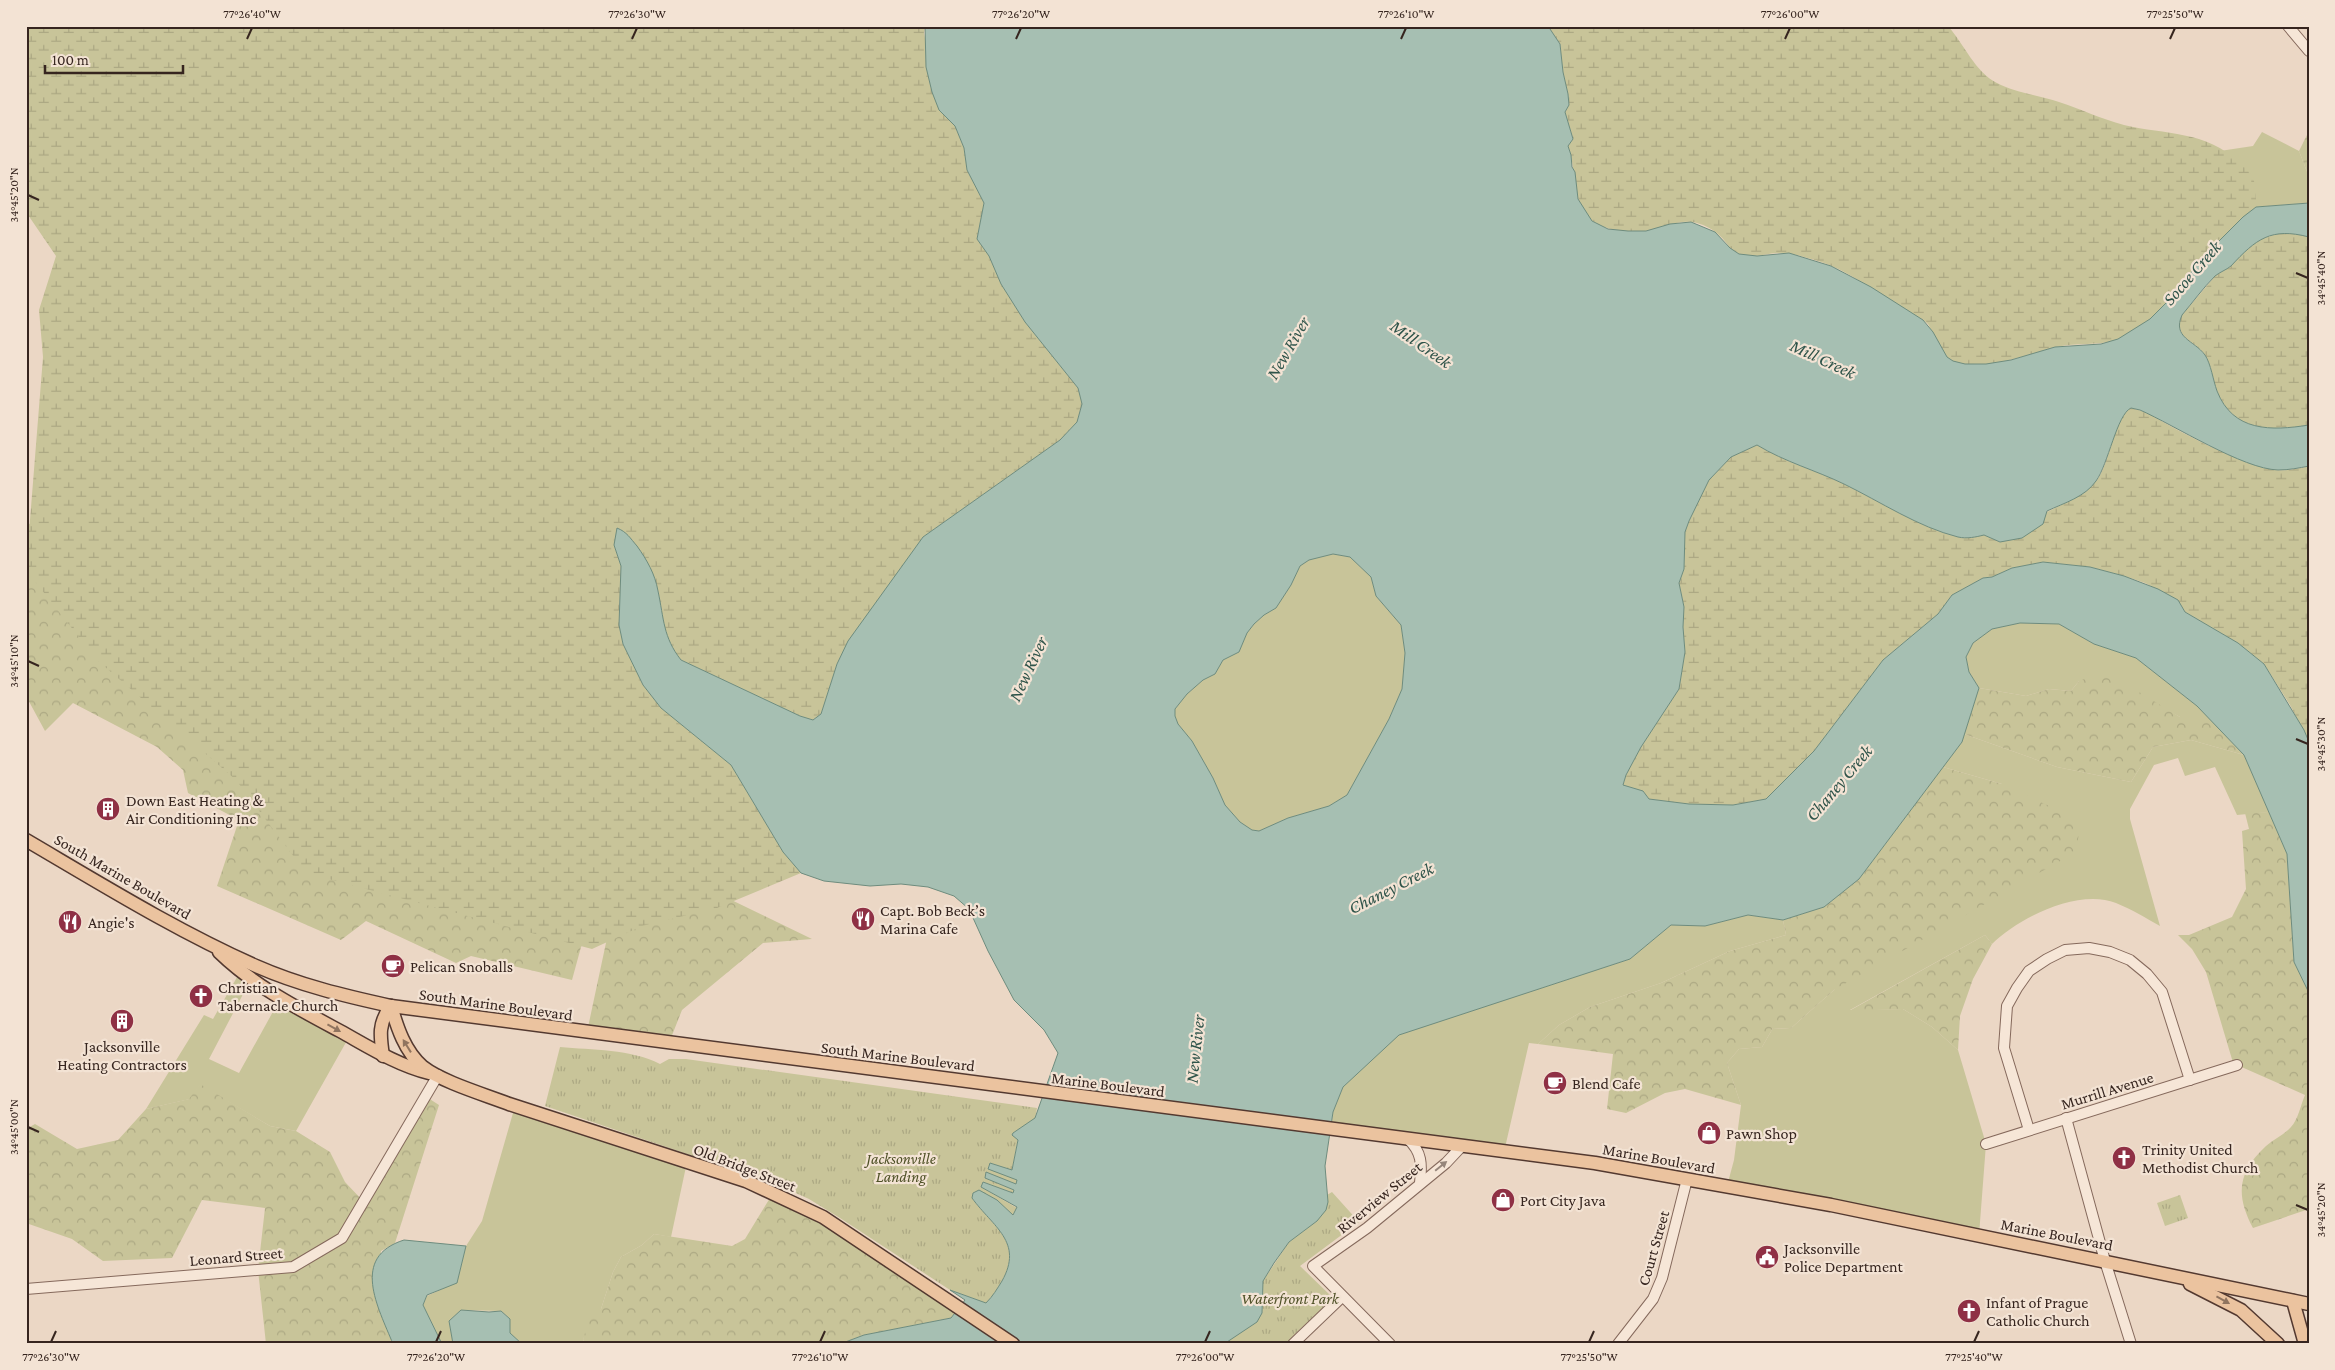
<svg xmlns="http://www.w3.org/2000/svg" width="2335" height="1370" font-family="'Crimson Pro',serif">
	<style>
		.grass { fill: #c8c499 }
		.forest { fill: url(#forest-crowns) }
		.wetland { fill: url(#wetland-marsh) }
		.park { fill: url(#park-tufts) }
		.water { fill: #a6bfb2; stroke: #6e8c7e; fill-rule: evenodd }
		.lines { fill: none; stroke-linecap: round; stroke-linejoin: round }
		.minor-casing { stroke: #85695c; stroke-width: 12 }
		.major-casing { stroke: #533930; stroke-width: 15 }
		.minor { stroke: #f6e6d7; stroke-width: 10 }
		.major { stroke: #ebc39f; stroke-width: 12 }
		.oneway { fill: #90745f }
		.oneway2 { fill: #96867b }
		.ticks { fill: none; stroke: #36251f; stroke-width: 2 }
		.labels { text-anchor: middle; stroke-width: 4.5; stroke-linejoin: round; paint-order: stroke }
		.poi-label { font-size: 16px; fill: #36251f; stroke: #f3e3d4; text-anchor: start }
		.street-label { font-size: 16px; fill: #36251f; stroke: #f3e3d4 }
		.park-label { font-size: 16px; font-style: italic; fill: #4f5127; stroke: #f3e3d4 }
		.water-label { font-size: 18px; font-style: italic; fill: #2f544a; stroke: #f3e3d4 }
		.neatline { fill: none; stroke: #36251f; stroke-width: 2 }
		.ticks-label { font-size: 12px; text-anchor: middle; fill: #36251f }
	</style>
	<defs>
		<pattern id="forest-crowns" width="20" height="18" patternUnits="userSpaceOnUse" patternTransform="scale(1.25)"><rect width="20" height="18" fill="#c8c499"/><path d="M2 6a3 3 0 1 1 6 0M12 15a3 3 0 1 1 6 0" fill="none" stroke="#aca883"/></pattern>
		<pattern id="wetland-marsh" width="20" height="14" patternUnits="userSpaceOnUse" patternTransform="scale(1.25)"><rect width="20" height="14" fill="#c8c499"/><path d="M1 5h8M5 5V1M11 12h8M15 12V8" fill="none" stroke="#aca883"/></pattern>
		<pattern id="park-tufts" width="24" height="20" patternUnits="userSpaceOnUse" patternTransform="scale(1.25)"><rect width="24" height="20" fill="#c8c499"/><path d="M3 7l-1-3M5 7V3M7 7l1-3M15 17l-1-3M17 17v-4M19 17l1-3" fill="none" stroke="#aca883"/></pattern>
	</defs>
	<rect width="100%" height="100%" fill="#ebd7c5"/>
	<g class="grass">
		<path d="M2262 132 2299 151 2309 177V203L2256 207 2150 319 2180 157 2253 146Z"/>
		<path d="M1333 554 1350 557 1371 577 1376 596 1401 625 1405 653 1402 689 1389 719 1347 795 1329 806 1288 818 1259 831 1252 830 1240 822 1225 805 1213 778 1192 741 1178 724 1175 716V709L1187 694 1203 680 1215 674 1223 660 1239 652 1247 633 1254 624 1264 615 1276 608 1291 585 1300 566 1309 560Z"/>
		<path d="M2020 623 2059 624 2094 644 2136 658 2197 706 2208 717H2180L2156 704 2079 681 2071 691 2049 689 2026 696 1979 688 1969 672 1966 657 1973 643 1992 629Z"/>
		<path d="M1964 734 2057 767 2131 782 2153 747 2191 740 2244 755 2269 812 2237 815 2215 767 2185 776 2178 758 2154 765 2130 809V819L2160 926C2146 918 2131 909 2116 903 2078 888 2018 918 1992 944L1985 935 1850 1010 1903 1009 1932 1027 1958 1050 1986 1144 1979 1235 1727 1186 1734 1160 1741 1105 1727 1063 1739 1049 1762 1047 1773 1028 1790 1029 1834 990 2002 784 1943 767 1962 742Z"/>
		<path d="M1748 915 1783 920 1786 935 1730 951 1661 983 1590 1007 1559 1025 1538 1044 1529 1043 1504 1152 1331 1129 1333 1112 1343 1087 1399 1034 1630 959 1671 925 1705 926Z"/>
		<path d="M240 972 251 979 209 1059 239 1073 280 999 349 1037 296 1131 270 1126 200 1085 190 1099 146 1109 204 1015 213 1019Z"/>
		<path d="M515 1106 687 1162 671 1237 654 1234 642 1245 621 1257 613 1272 601 1309 583 1339 584 1344H522L510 1333V1319L501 1311 461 1310 449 1321 453 1344H442L423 1305 427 1296 457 1282 466 1246 482 1221Z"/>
	</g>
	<g class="forest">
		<path d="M2309 131V177L2299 151Z"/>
		<path d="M26 522 610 841 572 980 471 956 456 963 366 921 341 940 217 886 239 820 188 793 183 770 157 747 73 703 45 731 26 696Z"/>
		<path d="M2096 675 2121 681 2180 717H2208L2244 755 2191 740 2153 747 2131 782 2057 767 1964 734 1979 688 2026 696 2049 689 2071 691 2079 681Z"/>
		<path d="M1943 767 2002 784 2081 821 2076 852 1834 990 1790 1029 1773 1028 1762 1047 1739 1049 1727 1063 1741 1105 1685 1089 1665 1093 1626 1113 1607 1109 1613 1054 1538 1044 1559 1025 1590 1007 1661 983 1730 951 1786 935 1783 920 1824 907 1859 879Z"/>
		<path d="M2269 812 2287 854 2294 962 2309 993V1209L2253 1228C2235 1194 2238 1172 2266 1146 2274 1139 2284 1135 2291 1127 2298 1120 2301 1104 2305 1095L2237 1065 2234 1066 2206 972 2192 949 2178 935H2189L2232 917 2246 889 2242 831 2249 829 2245 813Z"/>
		<path d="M626 849 812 939 763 943 682 1010 669 1043 587 1032Z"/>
		<path d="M1985 935 1992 944 1973 979 1960 1016 1958 1050 1932 1027 1903 1009 1849 1011Z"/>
		<path d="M200 1084 270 1126 296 1131 330 1152 345 1182 363 1201 425 1096 439 1105 395 1243 381 1251 376 1301 393 1344H266L258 1270 265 1208 202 1200 172 1258 103 1261 72 1239 26 1223V1129L35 1124 77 1149 118 1140 146 1109 189 1099Z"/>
		<path d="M773 1193 959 1307 951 1318 864 1335 840 1344H584L583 1339 591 1315 601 1309 613 1272 621 1257 642 1245 654 1234 732 1246 745 1239Z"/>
	</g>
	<g class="wetland">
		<path d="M26 26H925L924 33 939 110 955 126 964 148 967 170 984 203 977 239 989 256 1001 284 1025 322 1078 388 1082 404 1077 422 1060 440 923 537 837 664 821 714 813 720 800 716 681 660 673 650 663 628 658 590 614 545 621 566 619 625 623 644 643 685 661 708 731 765 783 852 801 873 717 908 642 926 592 949 306 873 236 780 97 660 26 570 43 357 39 310 56 256 26 212Z"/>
		<path d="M1548 26H1948C1964 44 1975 72 1997 83 2014 92 2040 96 2059 102 2081 109 2101 119 2124 125 2166 135 2205 130 2240 163 2245 168 2252 173 2254 181 2256 189 2256 199 2256 207 2236 222 2217 240 2201 259 2185 279 2171 305 2149 320 2140 326 2128 336 2117 340 2097 346 2077 342 2057 347 2030 353 1981 374 1953 362 1942 356 1934 335 1928 324L1923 320C1891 304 1855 273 1821 262 1807 258 1791 252 1777 253 1764 254 1751 259 1739 254 1730 251 1727 242 1720 236 1714 230 1705 225 1697 223 1679 218 1663 229 1645 231 1629 233 1608 231 1594 222 1571 207 1577 168 1568 146L1573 139 1565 112 1569 105 1568 94 1563 72 1560 44Z"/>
		<path d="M2280 233H2294L2309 237V425C2271 431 2233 432 2217 391 2213 380 2211 364 2205 355 2195 340 2172 338 2182 315L2216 275 2230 267 2242 252 2258 240Z"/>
		<path d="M2131 408 2146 412C2178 431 2239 464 2275 470 2286 471 2298 469 2309 466V742L2290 705 2264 664 2238 643 2185 612 2178 600 2145 583 2124 576 2090 567 2043 562 2012 568 1992 577 1983 578 1952 595 1938 614 1883 660 1814 751 1766 799 1733 805 1689 804 1649 799 1643 791 1623 786 1626 775 1641 747 1679 689 1685 652 1683 627 1684 607 1679 583 1684 569 1685 532 1689 521 1709 480 1731 457 1757 445C1785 462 1815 470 1844 484 1881 502 1918 527 1958 537 1967 539 1976 537 1984 535L2000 542C2016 532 2032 519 2049 511 2066 502 2084 496 2097 480 2110 464 2114 415 2131 408Z"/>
	</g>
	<g class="park">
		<path d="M560 1047C592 1050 631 1049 660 1064L669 1059H686L1037 1108 1035 1119 1013 1133 1018 1139 1012 1170 990 1163 988 1168 1018 1180 1016 1184 986 1173 985 1178 1014 1190 1013 1193 983 1182 981 1187 1017 1208 1013 1215 997 1200 979 1191 973 1193 972 1198C993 1227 1024 1242 1002 1281 997 1289 993 1296 986 1303L950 1290 840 1218 809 1199 776 1184 545 1106Z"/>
		<path d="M1332 1192 1359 1222 1300 1266 1330 1295 1331 1298 1330 1302 1296 1333 1287 1344H1224L1262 1313 1263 1281 1289 1242 1317 1221 1328 1202 1327 1195Z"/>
		<path d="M2180 1195 2188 1218 2165 1226 2157 1203Z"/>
	</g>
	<g class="water">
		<path d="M925 26H1548L1560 44 1563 72 1568 94 1569 105 1565 112 1573 139 1568 146 1571 155 1572 167 1575 172 1578 199 1592 221 1608 229 1628 231H1646L1670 224 1691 222 1715 232 1730 248 1739 254 1757 256 1789 253 1831 266 1871 287 1923 320 1933 332 1947 357 1953 361 1965 364H1986L2011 360 2055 347 2101 344 2118 339 2150 319 2172 297 2202 258 2243 217 2256 207 2309 203V237C2271 227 2256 239 2231 266 2226 270 2220 272 2215 276 2203 288 2193 302 2182 315 2172 338 2194 340 2205 355 2211 364 2213 380 2217 391 2233 432 2271 431 2309 425V466C2299 468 2289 470 2278 470 2243 469 2174 425 2140 410L2131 408C2117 414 2108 465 2096 481 2085 497 2064 503 2047 511L2043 524 2022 538 2000 542 1984 535C1976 537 1967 539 1958 537 1918 527 1881 502 1844 484 1815 470 1785 462 1757 445L1731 457 1709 480 1689 521 1685 532 1684 569 1679 583 1684 607 1683 627 1685 652 1679 689 1641 747 1626 775 1623 785 1643 791 1649 799 1689 804 1733 805 1766 799 1814 751 1883 660 1938 614 1952 595 1983 578 1992 577 2012 568 2043 562 2090 567 2124 576 2158 589 2178 600 2185 612 2238 643 2264 664 2304 730 2309 742V993L2294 962 2287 854 2244 755 2197 706 2136 658 2094 644 2059 624 2020 623 1992 629 1973 643 1966 657 1969 672 1979 688 1962 742 1859 879 1824 907 1783 920 1748 915 1705 926 1671 925 1630 959 1399 1035 1343 1087 1333 1112 1325 1166 1328 1202 1326 1210 1317 1221 1289 1242 1274 1263 1263 1281 1262 1313 1257 1322 1224 1344H840L864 1335 951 1318 965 1300 950 1290 986 1303C993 1296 997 1289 1002 1281 1024 1242 993 1227 972 1198L973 1193 979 1190 997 1200 1013 1215 1017 1207 981 1187 983 1182 1013 1193 1014 1190 985 1178 986 1172 1016 1184 1017 1180 988 1169 990 1163 1012 1170 1018 1140 1012 1135 1013 1133 1035 1118 1058 1053 1044 1030 1014 1000 988 951 969 909 954 896 928 887 901 884 870 886 824 881 801 873 783 852 731 765 661 708 643 685 623 644 619 625 621 566 614 545 617 528C627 532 630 538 637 546 647 560 655 574 658 591 664 619 663 637 681 660L800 716 813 720 821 714 837 664 848 641 923 537 1060 440 1077 422 1082 404 1078 388 1025 322 1001 284 989 256 977 239 984 203 967 170 964 148 955 126 939 110 932 92 926 67ZM1333 554 1350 557 1371 577 1376 596 1401 625 1405 653 1402 689 1389 719 1347 795 1329 806 1288 818 1259 831 1252 830 1240 822 1225 805 1213 778 1192 741 1178 724 1175 716V709L1187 694 1203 680 1215 674 1223 660 1239 652 1247 633 1254 624 1264 615 1276 608 1291 585 1300 566 1309 560Z"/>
		<path d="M404 1240 466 1246 457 1283 427 1295 423 1305 442 1344H393C378 1307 350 1257 404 1240Z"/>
		<path d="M461 1310 489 1312 501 1311 510 1319V1333L522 1344H453L449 1321Z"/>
	</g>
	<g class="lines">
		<g class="minor-casing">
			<g id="minor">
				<path d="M2288 26 2309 51"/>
				<path d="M2066 1118 2105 1261 2131 1344"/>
				<path d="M2029 1130 2004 1048 2007 1006 2017 988 2029 971 2047 959 2065 950 2089 948 2110 952 2130 960 2147 974 2162 992 2190 1080"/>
				<path d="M1408 1139C1422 1152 1422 1164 1420 1183"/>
				<path d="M1986 1144 2237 1065"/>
				<path d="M26 1289 293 1267 342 1238 438 1075"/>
				<path d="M1293 1344 1342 1297"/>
				<path d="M1390 1344 1313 1266 1367 1228 1446 1163 1461 1147"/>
				<path d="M1618 1344 1653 1299 1662 1278 1687 1179"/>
			</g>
		</g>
		<g class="major-casing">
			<g id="major">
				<path d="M26 840C101 884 177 931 256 966 299 985 345 996 391 1006L1595 1163 1831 1205 2309 1304"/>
				<path d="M219 952C254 986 297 1008 340 1031 369 1047 397 1065 429 1073"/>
				<path d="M391 1006C397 1027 405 1052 423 1067 442 1082 486 1095 509 1104L746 1181 823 1217 1013 1344"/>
				<path d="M383 1056C380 1036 378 1023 391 1006"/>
				<path d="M2190 1284 2241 1310 2278 1344"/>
				<path d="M2293 1301 2305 1344"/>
			</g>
		</g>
		<use href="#minor" class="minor"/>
		<use href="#major" class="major"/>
	</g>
	<defs><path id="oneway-solid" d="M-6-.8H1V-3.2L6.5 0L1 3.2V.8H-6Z" transform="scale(1.25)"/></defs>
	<g class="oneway">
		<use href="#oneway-solid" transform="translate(334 1028) rotate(29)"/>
		<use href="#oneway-solid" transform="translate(407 1046) rotate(-122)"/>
		<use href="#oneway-solid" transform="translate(2223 1300) rotate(29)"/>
	</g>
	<use class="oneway2" href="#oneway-solid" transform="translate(1441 1166) rotate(-39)"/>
	<path class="ticks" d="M247 39 252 28M632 39 637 28M1016 39 1021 28M1401 39 1406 28M1785 39 1790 28M2170 39 2175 28M28 195 39 200M2296 273 2308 278M28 661 39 666M2296 739 2308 744M28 1127 39 1132M2296 1205 2308 1210M51 1342 56 1331M436 1342 441 1331M820 1342 825 1331M1205 1342 1210 1331M1589 1342 1594 1331M1974 1342 1979 1331"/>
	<defs>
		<g id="building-disc" transform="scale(1.25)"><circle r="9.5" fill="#8f3045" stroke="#f3e3d4"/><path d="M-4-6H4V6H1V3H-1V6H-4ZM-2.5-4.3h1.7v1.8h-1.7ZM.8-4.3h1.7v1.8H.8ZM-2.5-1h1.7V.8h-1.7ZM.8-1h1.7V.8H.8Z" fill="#fff"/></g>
		<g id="restaurant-disc" transform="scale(1.25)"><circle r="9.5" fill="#8f3045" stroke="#f3e3d4"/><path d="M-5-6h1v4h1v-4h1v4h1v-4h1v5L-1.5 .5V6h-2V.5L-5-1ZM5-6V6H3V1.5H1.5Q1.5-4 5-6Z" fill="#fff"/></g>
		<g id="cafe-disc" transform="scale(1.25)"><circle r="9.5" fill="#8f3045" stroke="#f3e3d4"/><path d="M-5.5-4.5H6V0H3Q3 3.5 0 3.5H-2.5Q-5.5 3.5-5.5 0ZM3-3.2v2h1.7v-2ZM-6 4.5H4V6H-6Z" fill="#fff"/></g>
		<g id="church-disc" transform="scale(1.25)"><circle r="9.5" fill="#8f3045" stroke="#f3e3d4"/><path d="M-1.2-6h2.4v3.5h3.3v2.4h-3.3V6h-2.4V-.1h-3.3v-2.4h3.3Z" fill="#fff"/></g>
		<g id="shop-disc" transform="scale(1.25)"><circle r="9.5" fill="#8f3045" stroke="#f3e3d4"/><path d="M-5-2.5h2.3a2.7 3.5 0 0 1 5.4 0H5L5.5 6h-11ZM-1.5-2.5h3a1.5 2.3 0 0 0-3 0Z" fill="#fff"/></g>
		<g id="civic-disc" transform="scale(1.25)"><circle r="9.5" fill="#8f3045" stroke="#f3e3d4"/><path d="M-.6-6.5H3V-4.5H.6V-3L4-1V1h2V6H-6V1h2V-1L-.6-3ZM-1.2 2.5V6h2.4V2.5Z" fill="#fff"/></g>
	</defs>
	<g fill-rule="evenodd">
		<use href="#building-disc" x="108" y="809"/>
		<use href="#restaurant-disc" x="863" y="919"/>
		<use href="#restaurant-disc" x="70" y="922"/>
		<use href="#cafe-disc" x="393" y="966"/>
		<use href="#church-disc" x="201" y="996"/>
		<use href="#building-disc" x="122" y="1021"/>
		<use href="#cafe-disc" x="1555" y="1083"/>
		<use href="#shop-disc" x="1709" y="1133"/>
		<use href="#church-disc" x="2124" y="1158"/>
		<use href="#shop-disc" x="1503" y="1200"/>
		<use href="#civic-disc" x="1767" y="1257"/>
		<use href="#church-disc" x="1969" y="1311"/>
	</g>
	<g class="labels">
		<g class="poi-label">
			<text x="126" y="806">Down East Heating &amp;<tspan x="126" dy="18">Air Conditioning Inc</tspan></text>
			<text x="880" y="916">Capt. Bob Beck’s<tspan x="880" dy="18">Marina Cafe</tspan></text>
			<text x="88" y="928">Angie's</text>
			<text x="410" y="972">Pelican Snoballs</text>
			<text x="218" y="993">Christian<tspan x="218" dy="18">Tabernacle Church</tspan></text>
			<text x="122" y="1052" text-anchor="middle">Jacksonville<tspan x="122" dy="18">Heating Contractors</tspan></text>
			<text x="1572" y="1089">Blend Cafe</text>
			<text x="1726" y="1139">Pawn Shop</text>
			<text x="2142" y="1155">Trinity United<tspan x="2142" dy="18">Methodist Church</tspan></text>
			<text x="1520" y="1206">Port City Java</text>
			<text x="1784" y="1254">Jacksonville<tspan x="1784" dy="18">Police Department</tspan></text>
			<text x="1986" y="1308">Infant of Prague<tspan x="1986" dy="18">Catholic Church</tspan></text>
		</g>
		<g class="street-label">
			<text transform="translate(123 876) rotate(30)" y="6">South Marine Boulevard</text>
			<text transform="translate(496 1004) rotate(8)" y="6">South Marine Boulevard</text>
			<text transform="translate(898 1056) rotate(7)" y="6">South Marine Boulevard</text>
			<text transform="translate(1108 1084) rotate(7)" y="6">Marine Boulevard</text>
			<text transform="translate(2107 1090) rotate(-17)" y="6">Murrill Avenue</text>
			<text transform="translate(1659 1158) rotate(10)" y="6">Marine Boulevard</text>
			<text transform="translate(745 1167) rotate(21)" y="6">Old Bridge Street</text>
			<text transform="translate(1379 1197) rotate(-39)" y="6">Riverview Street</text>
			<text transform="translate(2057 1234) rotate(11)" y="6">Marine Boulevard</text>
			<text transform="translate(1653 1248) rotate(-74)" y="6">Court Street</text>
			<text transform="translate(236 1256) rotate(-5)" y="6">Leonard Street</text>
		</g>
		<g class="park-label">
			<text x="901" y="1164">Jacksonville<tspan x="901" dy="18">Landing</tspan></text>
			<text x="1290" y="1304">Waterfront Park</text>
		</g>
		<g class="water-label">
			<text transform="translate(2192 273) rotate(-49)" y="6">Socoe Creek</text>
			<text transform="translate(1421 344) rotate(35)" y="6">Mill Creek</text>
			<text transform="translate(1288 348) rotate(-60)" y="6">New River</text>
			<text transform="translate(1823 359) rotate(25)" y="6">Mill Creek</text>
			<text transform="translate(1028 669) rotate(-65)" y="6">New River</text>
			<text transform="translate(1839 783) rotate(-50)" y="6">Chaney Creek</text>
			<text transform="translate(1391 888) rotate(-27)" y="6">Chaney Creek</text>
			<text transform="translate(1195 1049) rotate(-84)" y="6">New River</text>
		</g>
	</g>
	<rect width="2335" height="1370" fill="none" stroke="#f3e3d4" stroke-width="55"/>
	<path d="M45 65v8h138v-8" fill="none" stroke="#36251f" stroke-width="2.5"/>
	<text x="52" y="65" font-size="15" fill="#36251f" stroke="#f3e3d4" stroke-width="4" paint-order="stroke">100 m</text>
	<rect x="28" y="28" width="2280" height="1314" class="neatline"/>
	<g class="ticks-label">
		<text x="252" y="18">77°26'40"W</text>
		<text x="637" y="18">77°26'30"W</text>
		<text x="1021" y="18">77°26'20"W</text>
		<text x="1406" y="18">77°26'10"W</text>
		<text x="1790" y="18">77°26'00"W</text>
		<text x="2175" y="18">77°25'50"W</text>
		<text transform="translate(14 195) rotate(-90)" y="4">34°45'20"N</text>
		<text transform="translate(2321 278) rotate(-90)" y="4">34°45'40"N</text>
		<text transform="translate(14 661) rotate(-90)" y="4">34°45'10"N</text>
		<text transform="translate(2321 744) rotate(-90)" y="4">34°45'30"N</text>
		<text transform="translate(14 1127) rotate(-90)" y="4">34°45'00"N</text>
		<text transform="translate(2321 1210) rotate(-90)" y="4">34°45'20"N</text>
		<text x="51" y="1361">77°26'30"W</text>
		<text x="436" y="1361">77°26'20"W</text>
		<text x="820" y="1361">77°26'10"W</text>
		<text x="1205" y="1361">77°26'00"W</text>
		<text x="1589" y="1361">77°25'50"W</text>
		<text x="1974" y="1361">77°25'40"W</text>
	</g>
</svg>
